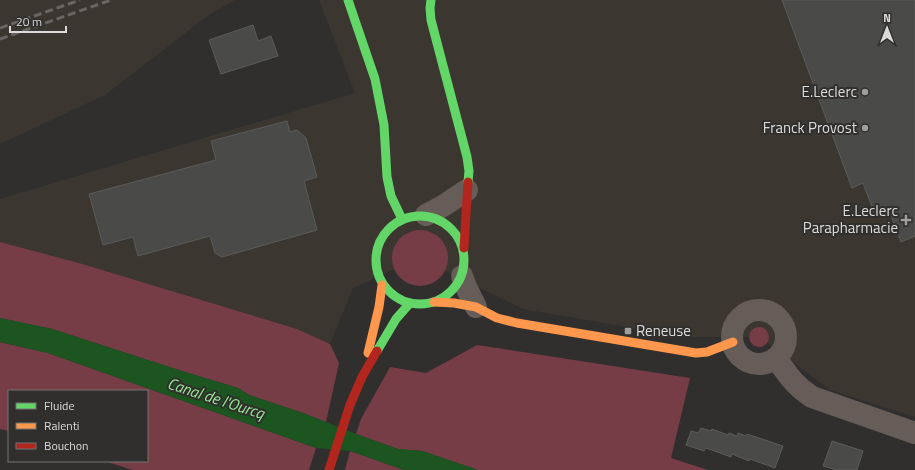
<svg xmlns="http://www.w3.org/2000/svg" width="915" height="470" font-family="'Titillium Web',sans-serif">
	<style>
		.built { fill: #3b3730 }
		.green { fill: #763d47 }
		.water { fill: #1c551f }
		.building { fill: #4a4a49; stroke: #5b5b59 }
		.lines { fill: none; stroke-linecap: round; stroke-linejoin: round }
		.street { stroke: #665c58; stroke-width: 22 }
		.fast { stroke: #63d668; stroke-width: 9 }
		.slow { stroke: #ff974d; stroke-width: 9 }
		.jam { stroke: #b3261e; stroke-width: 9 }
		.rail { stroke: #6a6562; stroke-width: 3; stroke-dasharray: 8 4; stroke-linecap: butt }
		.poi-dot { fill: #a09f9d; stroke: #312f2d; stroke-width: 1.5 }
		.labels { text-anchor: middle; stroke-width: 4; stroke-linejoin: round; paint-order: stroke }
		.poi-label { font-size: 15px; fill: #dcdbd9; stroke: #312f2d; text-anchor: end }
		.water-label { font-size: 16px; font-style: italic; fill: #95e993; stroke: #312f2d }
	</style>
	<rect width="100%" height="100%" fill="#302f2e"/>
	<g class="built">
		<path d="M0 0H235L210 14 105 95 0 144Z"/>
		<path d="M319 0H915V417L830 390 760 337H685L523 309 419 258 353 288 330 344 297 329 79 263 0 242V199L355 93Z"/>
	</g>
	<g class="green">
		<circle cx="420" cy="258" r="28"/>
		<path d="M0 242 79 263 297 329 330 344 339 363 326 422 303 413 249 395 238 388 185 372 52 329 0 318Z"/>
		<circle cx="759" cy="337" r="10"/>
		<path d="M0 342 48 353 316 448 309 470H133L104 461H147V391H9V431L0 429Z"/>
		<path d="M477 345 690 378 671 458 708 470H478L422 451 398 449 356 434 361 419 390 367 426 373Z"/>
		<path d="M350 451 404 470H345Z"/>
	</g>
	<path class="water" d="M0 318 52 329 185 372 238 388 249 395 303 413 356 434 398 449 422 451 478 470H404L350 451 316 448 48 353 0 342Z"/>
	<g class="building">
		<path d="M782 0H915V236L901 242 889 210 875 215 863 183 852 188Z"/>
		<path d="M253 25 258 41 271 36 278 56 221 74 209 40Z"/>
		<path d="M287 121 290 132 297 130 306 138 317 177 304 181 317 230 222 257 215 253 210 236 138 256 133 237 103 245 89 194 216 160 211 141Z"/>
		<path d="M701 428 711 431 712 429 728 435 729 433 737 436 738 433 746 436 747 434 783 446 775 468 750 459 749 461 732 454 731 457 706 448 704 451 686 445 691 431 698 433Z"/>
		<path d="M832 441 863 451 857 470H837L823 466Z"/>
	</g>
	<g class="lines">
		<g class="street">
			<path d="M426 215 443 206 467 190"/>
			<path d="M462 276 466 287 476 307"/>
			<circle cx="759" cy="337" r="27"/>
			<path d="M776 358C788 375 794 385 812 397L915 433"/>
		</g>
		<g class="fast">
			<path d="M348 0 375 79 384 125 387 177 391 196 402 219"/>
			<path d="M431 0 430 8 431 20 467 157 469 171 468 182"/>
			<circle cx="420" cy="260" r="44"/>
			<path d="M377 351 396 319 410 303"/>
		</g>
		<g class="slow">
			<path d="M434 302 454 303 476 307 497 318 517 323 696 353 707 352 733 342"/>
			<path d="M368 353 379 307 382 285"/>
		</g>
		<g class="jam">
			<path d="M464 248 468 182"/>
			<path d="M329 470 350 405 362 377 377 351"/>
		</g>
		<g class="rail">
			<path d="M0 28 80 0"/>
			<path d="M0 39 111 0"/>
		</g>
	</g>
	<g class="poi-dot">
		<circle cx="865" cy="92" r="4"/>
		<circle cx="865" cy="128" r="4"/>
		<path d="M904 214h4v4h4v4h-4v4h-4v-4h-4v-4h4z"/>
		<rect x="624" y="327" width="8" height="8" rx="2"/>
	</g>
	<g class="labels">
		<g class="poi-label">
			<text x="857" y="97">E.Leclerc</text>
			<text x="857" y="133">Franck Provost</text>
			<text x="898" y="216">E.Leclerc<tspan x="898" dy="17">Parapharmacie</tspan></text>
			<text x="636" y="336" text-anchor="start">Reneuse</text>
		</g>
		<g class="water-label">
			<text transform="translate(216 398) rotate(18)" y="6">Canal de l'Ourcq</text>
		</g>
	</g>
	<rect x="8" y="390" width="140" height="72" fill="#312f2d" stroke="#757472"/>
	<rect x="16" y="403" width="20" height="6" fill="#63d668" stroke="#757472"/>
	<text x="44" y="410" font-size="12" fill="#dcdbd9">Fluide</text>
	<rect x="16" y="423" width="20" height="6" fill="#ff974d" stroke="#757472"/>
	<text x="44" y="430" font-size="12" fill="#dcdbd9">Ralenti</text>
	<rect x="16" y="443" width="20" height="6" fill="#b3261e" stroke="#757472"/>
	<text x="44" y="450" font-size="12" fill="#dcdbd9">Bouchon</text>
	<g transform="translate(887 28)" stroke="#312f2d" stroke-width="3" paint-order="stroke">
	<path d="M0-3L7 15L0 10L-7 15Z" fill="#dcdbd9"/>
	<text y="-6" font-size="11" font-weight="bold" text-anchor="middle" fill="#dcdbd9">N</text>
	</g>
	<path d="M10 26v6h56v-6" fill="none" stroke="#dcdbd9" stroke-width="2"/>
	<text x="16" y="26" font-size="12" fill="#dcdbd9" stroke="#312f2d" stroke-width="3" paint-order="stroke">20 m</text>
</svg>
